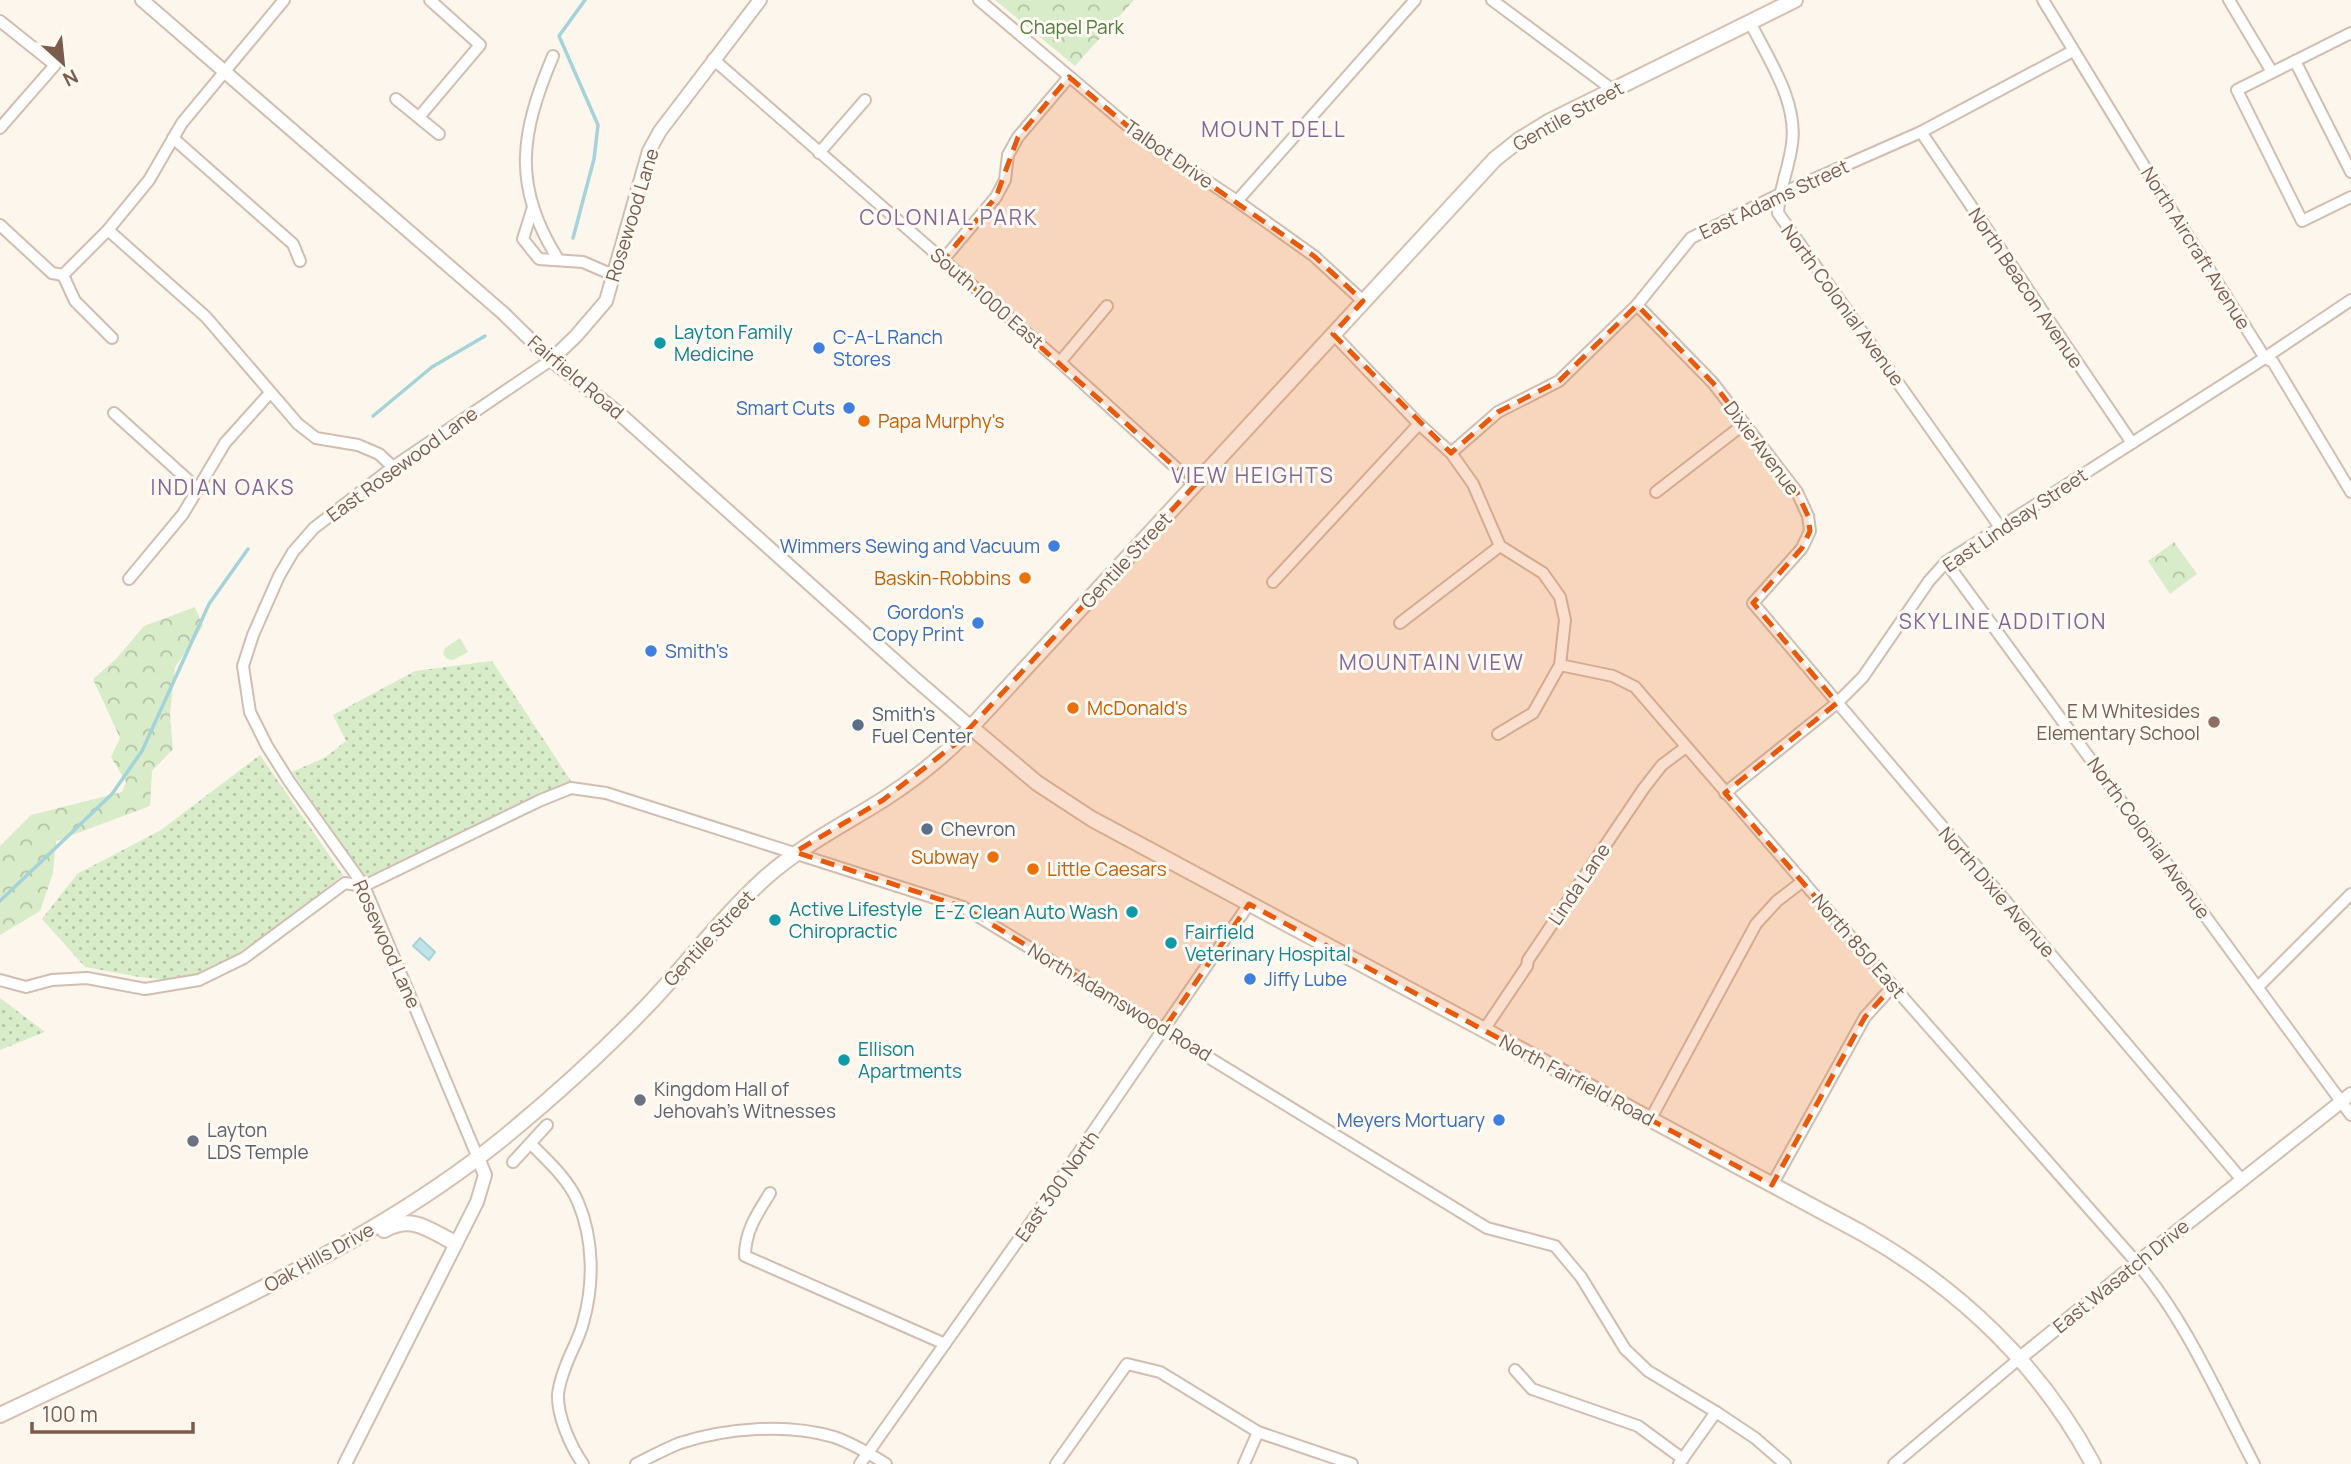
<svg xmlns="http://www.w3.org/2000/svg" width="2351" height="1464" font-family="Manrope,sans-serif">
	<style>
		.grass { fill: url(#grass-dots) }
		.forest { fill: url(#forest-crowns) }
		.pitch { fill: #d8ecc9 }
		.water { fill: #bfe3e8; stroke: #a5d3da; stroke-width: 2 }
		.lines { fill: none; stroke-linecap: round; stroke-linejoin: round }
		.stream { stroke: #a5d3da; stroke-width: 3.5 }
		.minor-casing { stroke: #d1beb0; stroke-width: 14 }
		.tertiary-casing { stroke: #d1beb0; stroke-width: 16 }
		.secondary-casing { stroke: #d6c0b0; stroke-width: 18 }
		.minor { stroke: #fff; stroke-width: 10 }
		.tertiary { stroke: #fff; stroke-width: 12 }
		.secondary { stroke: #fff; stroke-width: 14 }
		.marked { fill: #e8590c; fill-opacity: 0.2; stroke: #e8590c; stroke-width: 5; stroke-dasharray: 14 9; stroke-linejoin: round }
		.culture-dot { fill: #0f9aa8; stroke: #fffaf3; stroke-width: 2.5 }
		.shop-dot { fill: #3f7fe0; stroke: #fffaf3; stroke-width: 2.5 }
		.food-dot { fill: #e8710a; stroke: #fffaf3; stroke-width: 2.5 }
		.education-dot { fill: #8d6e63; stroke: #fffaf3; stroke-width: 2.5 }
		.service-dot { fill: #5c6f8a; stroke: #fffaf3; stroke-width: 2.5 }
		.worship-dot { fill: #6b7280; stroke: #fffaf3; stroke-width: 2.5 }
		.labels { text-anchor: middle; stroke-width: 6; stroke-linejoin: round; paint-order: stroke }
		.park-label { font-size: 19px; fill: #537a41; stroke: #fffaf3 }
		.street-label { font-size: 19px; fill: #7a5c4d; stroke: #fffaf3 }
		.culture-label { font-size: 19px; fill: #0d838f; stroke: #fffaf3; text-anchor: start }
		.shop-label { font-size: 19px; fill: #366cbe; stroke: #fffaf3; text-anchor: end }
		.food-label { font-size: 19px; fill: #c56008; stroke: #fffaf3; text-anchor: start }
		.education-label { font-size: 19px; fill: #785e54; stroke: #fffaf3; text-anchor: end }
		.service-label { font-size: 19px; fill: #4e5e75; stroke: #fffaf3; text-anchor: start }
		.worship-label { font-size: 19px; fill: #5b616d; stroke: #fffaf3; text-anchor: start }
		.neighbourhood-label { font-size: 21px; letter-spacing: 2px; fill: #846695; stroke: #fffaf3 }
	</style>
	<defs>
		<pattern id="grass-dots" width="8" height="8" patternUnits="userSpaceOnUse" patternTransform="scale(1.75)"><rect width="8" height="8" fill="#d8ecc9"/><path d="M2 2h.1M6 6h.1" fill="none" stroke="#b4c2a5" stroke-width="1.8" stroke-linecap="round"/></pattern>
		<pattern id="forest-crowns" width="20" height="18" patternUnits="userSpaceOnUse" patternTransform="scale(1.75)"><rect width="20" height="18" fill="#d8ecc9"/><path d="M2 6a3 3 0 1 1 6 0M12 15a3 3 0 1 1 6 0" fill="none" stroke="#b4c2a5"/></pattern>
	</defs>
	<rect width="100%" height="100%" fill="#fdf6ec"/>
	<g class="grass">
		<path d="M492 661 571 781 369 876H363L292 772 326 757 346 741 333 715 415 671Z"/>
		<path d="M260 755 343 875 257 943 223 963 196 974 171 980 139 977 85 967 42 919 77 874 161 830Z"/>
		<path d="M0 998 45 1032 0 1050Z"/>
	</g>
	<g class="forest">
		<path d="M995 0H1134L1075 66Z"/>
		<path d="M2174 542 2197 574 2170 594 2148 561Z"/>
		<path d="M195 607 203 626 175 667 170 714 173 749 152 771 150 806 56 841 53 873 40 911 0 935V846L31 815 122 792 126 782 111 757 120 738 93 679 116 659 144 626Z"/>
	</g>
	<path class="pitch" d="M460 638 468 652 453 660 447 659 443 654 445 648Z"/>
	<path class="water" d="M420 938 435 952 429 960 413 946Z"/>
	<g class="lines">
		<g class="stream">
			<path d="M573 238 594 159 598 125 559 36 585 0"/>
			<path d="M373 416 432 367 485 336"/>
			<path d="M0 901 112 794 142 751 209 604 248 549"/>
		</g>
		<g class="minor-casing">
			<g id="minor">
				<path d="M979 0 1142 138 1237 201 1314 256 1363 301"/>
				<path d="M1492 0 1613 90"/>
				<path d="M2043 0 2152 179 2265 358 2273 362 2351 492"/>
				<path d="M2229 0 2272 72"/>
				<path d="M0 21 55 65 0 128"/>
				<path d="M1750 22C1768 59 1798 101 1792 144 1789 168 1779 189 1778 213L2000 527"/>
				<path d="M2351 33 2237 90 2302 221 2351 197"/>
				<path d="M553 56C521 132 511 185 558 259"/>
				<path d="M713 59 1060 362 1195 485"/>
				<path d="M2295 61 2351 172"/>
				<path d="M396 99 439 134"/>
				<path d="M419 117 480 45 430 0"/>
				<path d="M1921 132 2132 443"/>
				<path d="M173 138 293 244 300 261"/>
				<path d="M819 153 865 100"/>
				<path d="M1237 201 1415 0"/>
				<path d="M533 207 523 239 539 259 583 262 613 275"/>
				<path d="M0 225 52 273 63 275"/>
				<path d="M108 230 206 317 298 424 316 438 358 445 379 454 393 467"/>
				<path d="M943 260 996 197 1005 180 1008 155 1018 137 1069 77"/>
				<path d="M63 275 108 230 149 180 182 123 284 0"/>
				<path d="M63 275 75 301 112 338"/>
				<path d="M1637 305 1713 383 1797 492 1808 516 1810 531 1802 548 1753 603 2242 1180"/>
				<path d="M1333 334 1419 424 1451 453 1473 484 1500 546 1543 573 1560 597 1565 620 1560 665 1533 713 1498 734"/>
				<path d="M1060 362 1107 306"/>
				<path d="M114 413 198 489"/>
				<path d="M1451 453 1498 412 1559 381 1637 305 1691 238 1778 195 1921 132 2073 51"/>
				<path d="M1656 492 1744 424"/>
				<path d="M1946 562 2351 1115"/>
				<path d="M129 579 183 514 225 443 269 394"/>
				<path d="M1273 582 1419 424"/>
				<path d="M1400 623 1500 546"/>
				<path d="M1560 665 1613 676 1635 687 1893 986 2137 1263C2187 1322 2218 1396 2254 1464"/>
				<path d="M1725 793 1837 703 1863 677 1929 581 1946 562 2254 365 2351 300"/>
				<path d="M0 980 26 987 52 980 87 978 145 989 199 980 244 958 345 883 364 886 541 800 571 788 606 793 963 907 1487 1228 1555 1246 1581 1277 1625 1349 1648 1371 1716 1412 1755 1438 1785 1464"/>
				<path d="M2258 987 2351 894"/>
				<path d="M1484 1030 1527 966 1528 960 1644 788 1662 765 1686 747"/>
				<path d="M1650 1120 1756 924 1777 901 1803 881"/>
				<path d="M531 1144C548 1161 568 1179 578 1202 594 1240 594 1285 583 1323 579 1339 570 1353 565 1368 562 1376 559 1386 558 1394 557 1416 571 1447 583 1464"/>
				<path d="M478 1158 364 886 289 781 267 746 250 712 243 666 253 635 279 576 293 552 314 528 393 467 551 360"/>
				<path d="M513 1162 547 1125"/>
				<path d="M1772 1185 1865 1017 1893 986"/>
				<path d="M770 1193C757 1214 745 1231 745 1256L945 1344"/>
				<path d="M1515 1370 1532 1389 1638 1426 1683 1459"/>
				<path d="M636 1464C650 1457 665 1449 680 1443 726 1428 787 1423 834 1437 852 1443 870 1454 886 1464"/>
				<path d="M860 1464 1036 1215 1249 904"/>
				<path d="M1056 1464 1127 1364 1160 1372 1258 1432 1352 1464"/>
				<path d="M1244 1464 1258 1432"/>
				<path d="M1679 1464 1716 1412"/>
				<path d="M1894 1464 2020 1358"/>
			</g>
		</g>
		<g class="tertiary-casing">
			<g id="tertiary">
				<path d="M142 0 503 313 551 360 621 415 913 677 972 728"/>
				<path d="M551 360 576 336 606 301 649 151 660 131 760 0"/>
				<path d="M2020 1358 2137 1263 2351 1094"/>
				<path d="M345 1464 477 1202 485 1175 478 1158"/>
			</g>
		</g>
		<g class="secondary-casing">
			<g id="secondary">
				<path d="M972 728 1037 783 1092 819 1862 1233C1959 1288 2040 1365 2093 1464"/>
				<path d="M384 1230C413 1214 429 1230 455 1243"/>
				<path d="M0 1415C74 1380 148 1345 221 1309 318 1261 417 1208 502 1139 552 1098 602 1053 647 1006 687 964 722 917 765 878 801 846 843 825 884 799 912 781 939 760 963 736L1495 159 1519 140 1550 121 1795 0"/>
			</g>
		</g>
		<use href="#minor" class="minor"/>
		<use href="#tertiary" class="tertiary"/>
		<use href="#secondary" class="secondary"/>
	</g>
	<path class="marked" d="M1069 77 1142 138 1314 256 1363 301 1333 334 1451 453 1498 412 1559 381 1637 305 1713 383 1797 492 1808 516 1810 531 1802 548 1753 603 1837 703 1725 793 1893 986 1865 1017 1772 1185 1249 904 1164 1029 963 907 795 852 883 800 954 745 1195 485 943 260 996 197 1018 137Z"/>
	<g class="culture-dot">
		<circle cx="660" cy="343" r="7"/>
		<circle cx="1132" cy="912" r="7"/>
		<circle cx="775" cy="920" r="7"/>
		<circle cx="1171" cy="943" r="7"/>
		<circle cx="844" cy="1060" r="7"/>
	</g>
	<g class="shop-dot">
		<circle cx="819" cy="348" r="7"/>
		<circle cx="849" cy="408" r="7"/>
		<circle cx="1054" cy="546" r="7"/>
		<circle cx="978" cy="623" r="7"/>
		<circle cx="651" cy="651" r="7"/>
		<circle cx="1250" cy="979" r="7"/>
		<circle cx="1499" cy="1120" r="7"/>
	</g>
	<g class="food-dot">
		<circle cx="864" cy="421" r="7"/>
		<circle cx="1025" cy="578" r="7"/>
		<circle cx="1073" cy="708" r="7"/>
		<circle cx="993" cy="857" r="7"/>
		<circle cx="1033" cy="869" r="7"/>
	</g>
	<circle class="education-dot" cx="2214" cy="722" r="7"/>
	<g class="service-dot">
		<circle cx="858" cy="725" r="7"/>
		<circle cx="927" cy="829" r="7"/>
	</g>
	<g class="worship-dot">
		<circle cx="640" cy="1100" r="7"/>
		<circle cx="193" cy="1141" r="7"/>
	</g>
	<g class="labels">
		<g class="park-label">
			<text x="1072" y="34">Chapel Park</text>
		</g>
		<g class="street-label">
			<text transform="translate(1568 116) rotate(-29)" y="7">Gentile Street</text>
			<text transform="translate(1169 154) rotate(35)" y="7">Talbot Drive</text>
			<text transform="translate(1774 199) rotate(-25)" y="7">East Adams Street</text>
			<text transform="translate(632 215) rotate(-73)" y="7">Rosewood Lane</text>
			<text transform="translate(2196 248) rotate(58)" y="7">North Aircraft Avenue</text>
			<text transform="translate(2026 288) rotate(56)" y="7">North Beacon Avenue</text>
			<text transform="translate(987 298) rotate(41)" y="7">South 1000 East</text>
			<text transform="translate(1843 305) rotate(54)" y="7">North Colonial Avenue</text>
			<text transform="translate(576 377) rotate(40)" y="7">Fairfield Road</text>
			<text transform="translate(1762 448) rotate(53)" y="7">Dixie Avenue</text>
			<text transform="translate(402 464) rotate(-36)" y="7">East Rosewood Lane</text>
			<text transform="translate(2015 520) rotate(-34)" y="7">East Lindsay Street</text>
			<text transform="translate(1126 560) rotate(-47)" y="7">Gentile Street</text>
			<text transform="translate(2149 838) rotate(54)" y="7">North Colonial Avenue</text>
			<text transform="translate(1579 884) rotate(-56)" y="7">Linda Lane</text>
			<text transform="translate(1997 892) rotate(49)" y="7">North Dixie Avenue</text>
			<text transform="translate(709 938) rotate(-47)" y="7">Gentile Street</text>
			<text transform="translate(387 944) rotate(66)" y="7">Rosewood Lane</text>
			<text transform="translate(1859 946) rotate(49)" y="7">North 850 East</text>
			<text transform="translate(1120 1002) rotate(31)" y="7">North Adamswood Road</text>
			<text transform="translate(1577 1080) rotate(28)" y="7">North Fairfield Road</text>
			<text transform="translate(1057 1186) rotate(-55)" y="7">East 300 North</text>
			<text transform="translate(319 1257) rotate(-29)" y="7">Oak Hills Drive</text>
			<text transform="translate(2121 1276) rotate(-39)" y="7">East Wasatch Drive</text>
		</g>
		<g class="culture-label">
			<text x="674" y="339">Layton Family<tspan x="674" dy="22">Medicine</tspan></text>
			<text x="789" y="916">Active Lifestyle<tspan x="789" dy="22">Chiropractic</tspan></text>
			<text x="1118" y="919" text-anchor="end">E-Z Clean Auto Wash</text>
			<text x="1185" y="939">Fairfield<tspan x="1185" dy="22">Veterinary Hospital</tspan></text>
			<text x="858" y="1056">Ellison<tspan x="858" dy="22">Apartments</tspan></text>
		</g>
		<g class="shop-label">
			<text x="833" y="344" text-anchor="start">C-A-L Ranch<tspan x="833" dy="22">Stores</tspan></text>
			<text x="835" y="415">Smart Cuts</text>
			<text x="1040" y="553">Wimmers Sewing and Vacuum</text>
			<text x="964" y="619">Gordon's<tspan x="964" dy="22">Copy Print</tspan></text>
			<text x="665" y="658" text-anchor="start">Smith's</text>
			<text x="1264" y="986" text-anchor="start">Jiffy Lube</text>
			<text x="1485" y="1127">Meyers Mortuary</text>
		</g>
		<g class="food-label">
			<text x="878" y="428">Papa Murphy's</text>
			<text x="1011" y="585" text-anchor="end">Baskin-Robbins</text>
			<text x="1087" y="715">McDonald's</text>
			<text x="979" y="864" text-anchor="end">Subway</text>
			<text x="1047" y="876">Little Caesars</text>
		</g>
		<g class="education-label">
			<text x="2200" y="718">E M Whitesides<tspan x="2200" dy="22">Elementary School</tspan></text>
		</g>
		<g class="service-label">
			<text x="872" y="721">Smith's<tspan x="872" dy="22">Fuel Center</tspan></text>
			<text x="941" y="836">Chevron</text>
		</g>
		<g class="worship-label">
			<text x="654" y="1096">Kingdom Hall of<tspan x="654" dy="22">Jehovah's Witnesses</tspan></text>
			<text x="207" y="1137">Layton<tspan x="207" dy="22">LDS Temple</tspan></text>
		</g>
		<g class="neighbourhood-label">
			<text x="1274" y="137">MOUNT DELL</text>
			<text x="949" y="225">COLONIAL PARK</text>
			<text x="1253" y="483">VIEW HEIGHTS</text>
			<text x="223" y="495">INDIAN OAKS</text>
			<text x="2003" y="629">SKYLINE ADDITION</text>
			<text x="1432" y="670">MOUNTAIN VIEW</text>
		</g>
	</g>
	<g transform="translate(63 63) rotate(153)" stroke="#fffaf3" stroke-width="5" paint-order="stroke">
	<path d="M0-5L12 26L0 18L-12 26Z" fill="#7a5c4d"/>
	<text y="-10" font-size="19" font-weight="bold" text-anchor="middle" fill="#7a5c4d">N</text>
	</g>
	<path d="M32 1422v10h161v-10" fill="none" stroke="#7a5c4d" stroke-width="3.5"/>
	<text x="42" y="1422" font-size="21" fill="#7a5c4d" stroke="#fffaf3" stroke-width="5" paint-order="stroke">100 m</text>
</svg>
